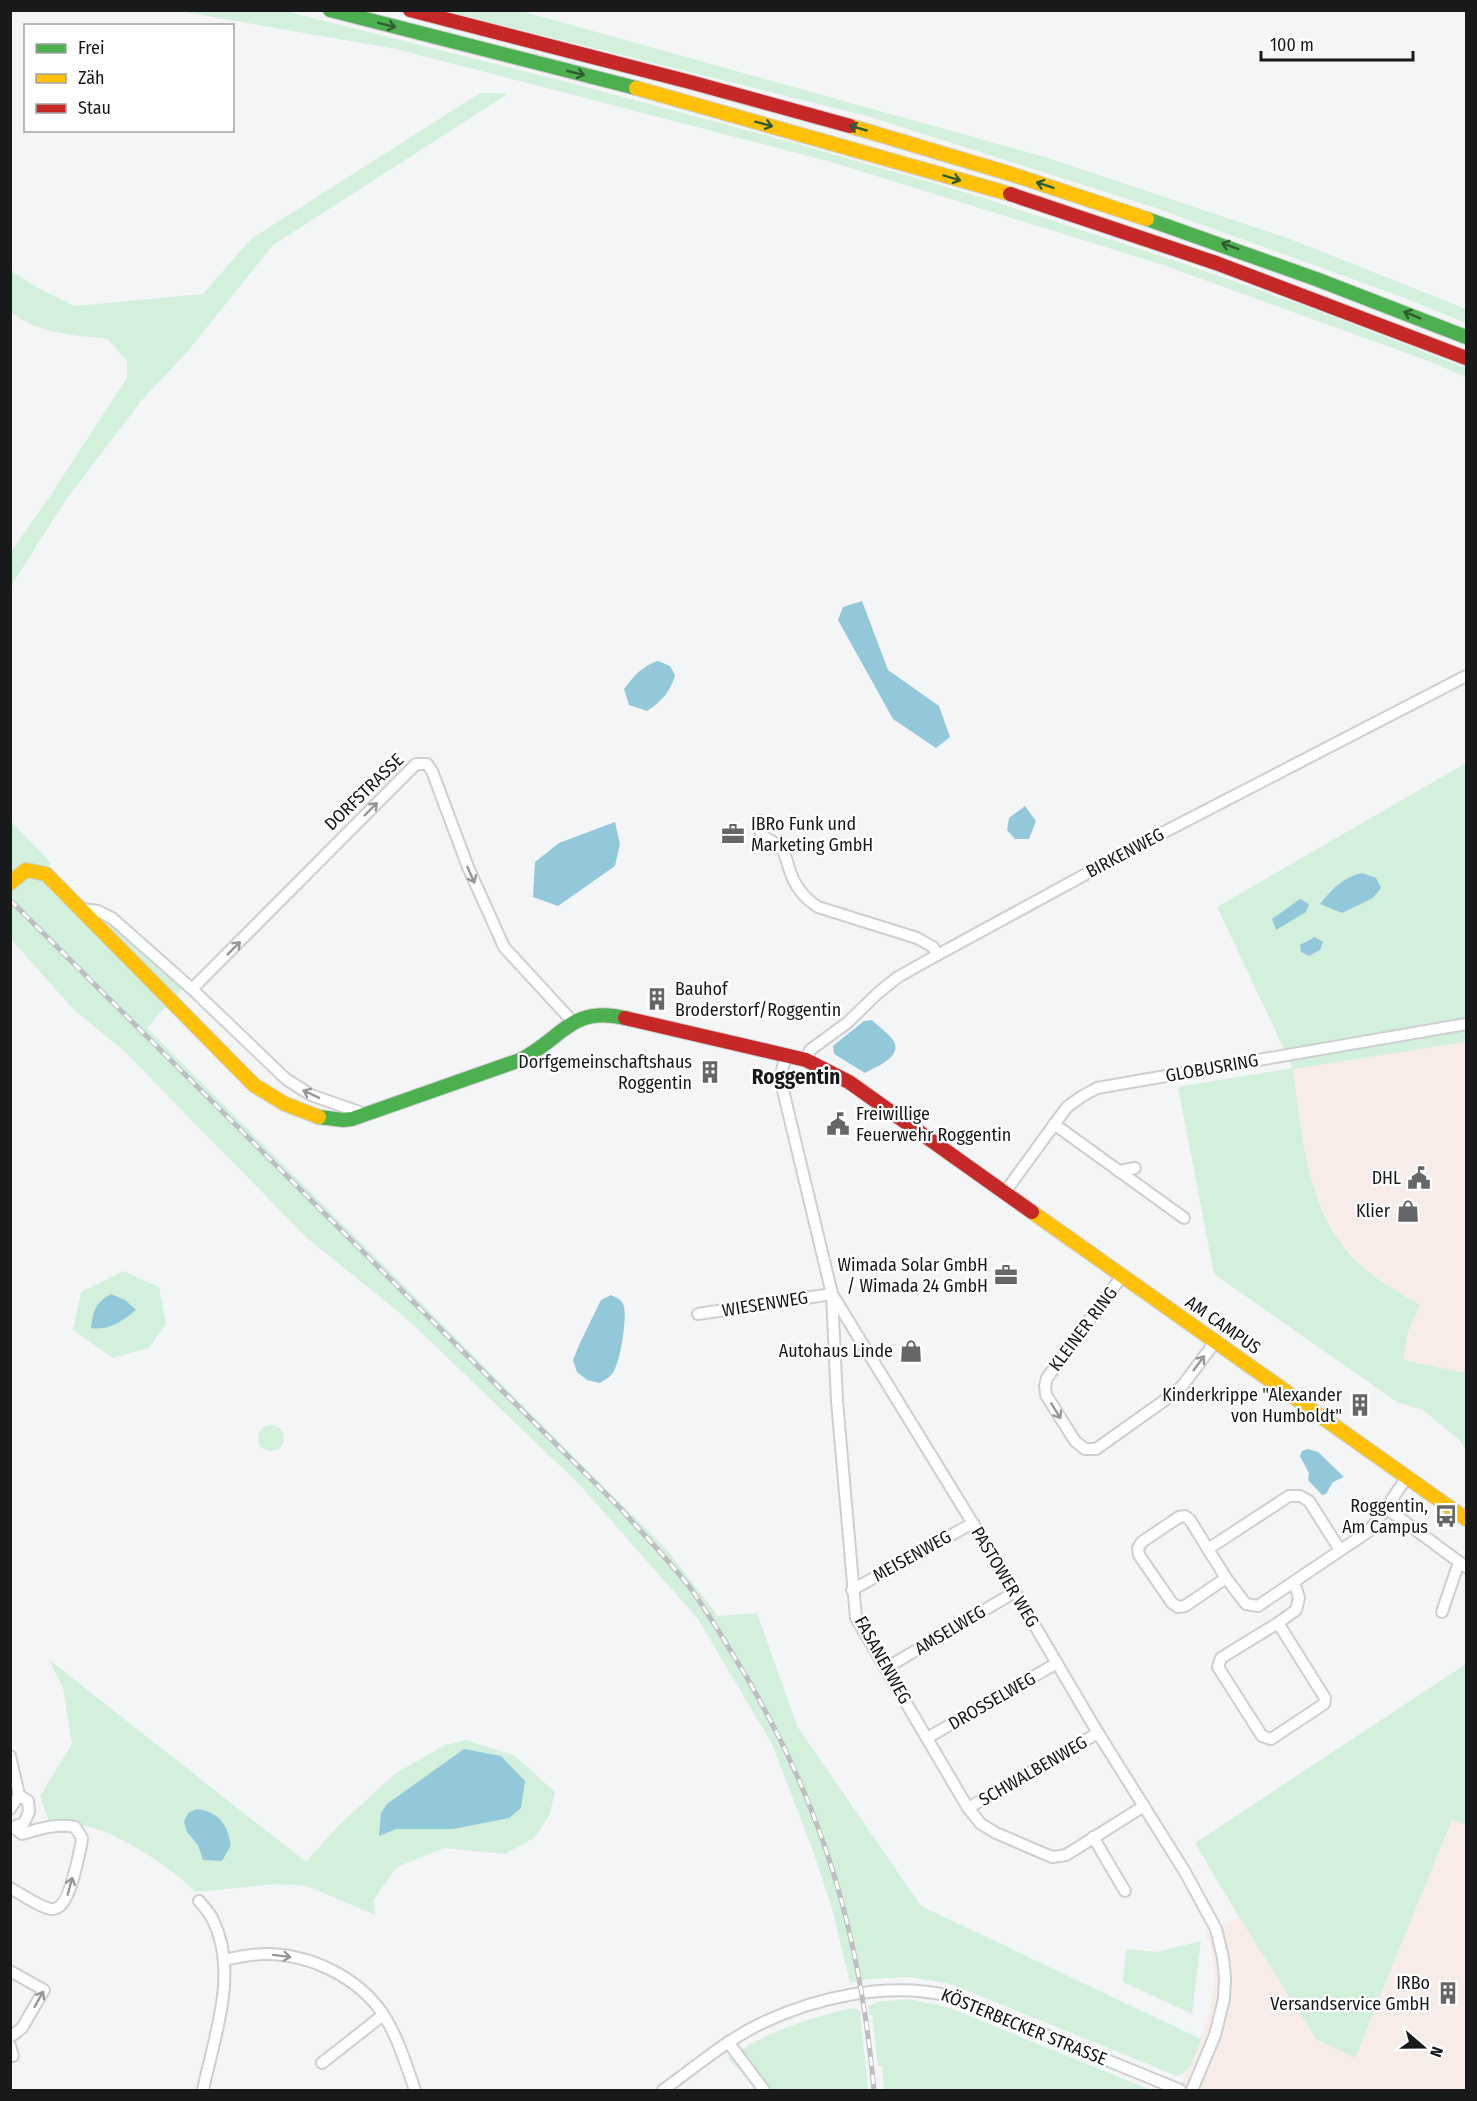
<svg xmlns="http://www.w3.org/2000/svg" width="1477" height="2101" font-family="'Fira Sans Condensed',sans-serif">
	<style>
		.commercial { fill: #f8ece9 }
		.green { fill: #d3f0dd }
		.water { fill: #92c8da }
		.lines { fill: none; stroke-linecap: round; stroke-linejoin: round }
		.street-casing { stroke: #cecfd0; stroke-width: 14 }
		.fast-casing { stroke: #cecfd0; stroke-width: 16 }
		.slow-casing { stroke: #cecfd0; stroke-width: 16 }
		.jam-casing { stroke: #cecfd0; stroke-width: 16 }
		.street { stroke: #fdfefe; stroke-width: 10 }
		.fast { stroke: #4caf50; stroke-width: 14 }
		.slow { stroke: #ffc107; stroke-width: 14 }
		.jam { stroke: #c62828; stroke-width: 14 }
		.rail-casing { stroke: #bdbebf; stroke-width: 5 }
		.rail { stroke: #fff; stroke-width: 3; stroke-dasharray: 9; stroke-linecap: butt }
		.oneway { stroke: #2f5c32 }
		.oneway2 { stroke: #969797 }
		.labels { text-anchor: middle; stroke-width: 4.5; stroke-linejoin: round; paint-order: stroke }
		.street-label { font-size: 18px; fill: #18191a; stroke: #fff }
		.poi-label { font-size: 18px; fill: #18191a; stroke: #fff; text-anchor: end }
		.quarter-label { font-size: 21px; font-weight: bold; fill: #18191a; stroke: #fff }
	</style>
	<rect width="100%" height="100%" fill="#f3f5f7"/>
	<g class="commercial">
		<path d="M1466 1042V1373L1403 1360 1408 1332 1420 1305 1392 1289 1362 1266 1338 1239 1321 1207 1308 1171 1293 1068Z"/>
		<path d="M1453 1819 1466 1825V2090H1179L1208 2019 1212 1998 1214 1974 1212 1952 1206 1933 1239 1917 1316 2039 1355 2058Z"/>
	</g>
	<g class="green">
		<path d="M179 11H285L567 82 787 141 971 194 1161 256 1302 305 1466 368V377L1431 362 1160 264 831 162 396 49Z"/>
		<path d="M446 11H521L1045 157 1290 239 1466 309V323L1405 298 1153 207 870 117Z"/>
		<path d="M480 93H503L506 95 273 245 187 352 142 400 65 501 11 586V552L50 496 127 378V361L108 339C75 335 37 334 11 312V271L38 288 75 306 203 294 251 239Z"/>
		<path d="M1466 763V1042L1293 1069C1303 1138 1306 1217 1363 1267 1380 1282 1400 1294 1420 1305L1408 1332 1403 1360 1466 1373V1450L1459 1440 1423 1410 1397 1402 1214 1274 1178 1087 1293 1068 1217 907Z"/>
		<path d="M10 820 51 863 40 878 100 914 185 985 147 1028 667 1550 718 1616 757 1613 797 1726 921 1906 1201 2039C1195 2053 1192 2072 1177 2076L951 1984 910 1977 867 1979 850 1983 833 1912 813 1851 772 1744 698 1619 579 1484 407 1319 306 1237 124 1051 73 1009 11 939Z"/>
		<path d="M123 1271 159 1287 166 1324 149 1348 113 1358 73 1330 81 1292Z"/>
		<circle cx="271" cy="1438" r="13"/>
		<path d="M48 1659 306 1862 339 1825 396 1773 445 1745 466 1740 515 1756 555 1792 549 1816 534 1838 505 1854 444 1848 397 1867 374 1899 375 1915 307 1886 277 1884 196 1892C170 1867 117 1831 81 1825 70 1823 59 1823 49 1822L40 1796 72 1744 63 1688Z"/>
		<path d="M1466 1664V1825L1452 1820 1355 2058 1316 2039 1239 1917 1195 1843Z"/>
		<path d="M1201 1941 1192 2014 1123 1982 1126 1949 1156 1952Z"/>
		<path d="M908 1999 950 2008 1151 2090H884L882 2066H878L872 2015H869L868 2006 877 2002Z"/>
		<path d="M853 2008 860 2011 868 2090H758L728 2058C767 2032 807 2018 853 2008Z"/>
	</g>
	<g class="water">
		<path d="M862 601 888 670 939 706 950 737 936 748 893 719 838 620 843 607Z"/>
		<path d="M658 661 670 666 675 675C671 691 661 702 647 711L629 705 624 689C634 676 642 666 658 661Z"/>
		<path d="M1025 806 1036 821 1029 839H1015L1007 830 1009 818Z"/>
		<path d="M615 822 620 844 615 866 558 906 533 897 535 862 559 843Z"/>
		<path d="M1362 873 1376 878 1381 888 1373 898 1342 913 1320 904C1333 888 1342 878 1362 873Z"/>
		<path d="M1300 899 1309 904 1306 912 1276 930 1272 919Z"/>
		<path d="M1315 937 1323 942 1320 950 1309 956 1301 952 1300 945Z"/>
		<path d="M872 1020C878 1026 888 1033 893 1040 904 1056 876 1067 865 1073L834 1054 833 1046 864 1021Z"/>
		<path d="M111 1294 125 1300 136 1310C123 1321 108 1331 91 1328 93 1311 95 1303 111 1294Z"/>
		<path d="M611 1295C617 1298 623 1300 624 1307 627 1320 620 1365 612 1374 609 1378 604 1380 600 1383L587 1380 577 1372 573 1360 580 1343 601 1300Z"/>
		<path d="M1308 1449 1318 1452 1344 1477 1333 1482 1326 1494 1322 1495 1308 1480 1309 1473 1300 1456 1302 1451Z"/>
		<path d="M464 1749 501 1756 525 1781 521 1808 509 1818 453 1829H396L379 1836 381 1813 387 1804Z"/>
		<path d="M197 1809C219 1812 227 1824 231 1845L222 1861 203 1860 198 1845 187 1832 184 1822 188 1813Z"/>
	</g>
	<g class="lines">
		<g class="street-casing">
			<g id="street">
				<path d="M760 821C757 840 770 837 781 848 786 854 787 863 790 871 795 887 804 898 818 907L917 938 933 947 937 955"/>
				<path d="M82 909 98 911 112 918 192 989 286 1079 311 1095 365 1114"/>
				<path d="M192 989 416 764H427L432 771 468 867 504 947 573 1022"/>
				<path d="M786 1055 781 1074 782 1086 832 1294 1015 1592 1098 1733 1185 1872 1216 1929 1223 1958 1225 1978 1224 1999 1215 2035 1192 2090"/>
				<path d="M806 1060 810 1050 847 1023 878 993 898 977 930 959 1143 843 1466 676"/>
				<path d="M1054 1124 1184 1218"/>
				<path d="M1119 1171 1135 1168"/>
				<path d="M1005 1192 1067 1107 1081 1097 1097 1088 1466 1024"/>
				<path d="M1122 1276 1047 1378 1045 1386 1046 1395 1075 1441 1085 1449H1096L1172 1395 1183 1385 1215 1342"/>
				<path d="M698 1314 832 1294 837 1401 856 1618 968 1808 981 1824 996 1833 1052 1857 1066 1855 1144 1806"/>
				<path d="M1386 1508 1407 1477"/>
				<path d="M1208 1549 1190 1520 1185 1516 1179 1517 1142 1542 1138 1548 1139 1555 1172 1603 1178 1607 1185 1606 1226 1578"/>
				<path d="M1340 1550 1309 1501 1300 1496H1289L1208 1549 1226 1578 1246 1604 1258 1606 1369 1531 1386 1508 1466 1567"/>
				<path d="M852 1590 973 1523"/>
				<path d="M1442 1612 1459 1562"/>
				<path d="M1278 1623 1221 1658 1218 1667 1262 1736 1271 1739 1324 1704 1325 1698 1278 1623 1296 1610 1299 1598 1294 1582"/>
				<path d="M886 1668 1015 1592"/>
				<path d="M927 1738 1057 1663"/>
				<path d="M10 1756 19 1795 10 1809"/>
				<path d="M968 1808 1098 1733"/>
				<path d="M10 1828 24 1823 29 1812 28 1801 19 1795"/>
				<path d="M1093 1837 1125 1891"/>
				<path d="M10 1888C20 1893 44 1910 53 1909 70 1909 77 1860 81 1846L82 1838 75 1827C56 1823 39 1829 22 1834L13 1827"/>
				<path d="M199 1901C204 1907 210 1913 213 1920 239 1973 214 2037 203 2090"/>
				<path d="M224 1960C238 1957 251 1954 265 1954 310 1954 358 1977 383 2014 398 2037 406 2065 415 2090"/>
				<path d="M10 1971 44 1990 22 2028 10 2037"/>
				<path d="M728 2042 764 2090"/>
				<path d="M10 2046 13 2056"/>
				<path d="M322 2063 383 2015"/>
				<path d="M663 2090C694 2068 724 2042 758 2025 815 1997 888 1981 950 1996L1180 2090"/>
			</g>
		</g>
		<g class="fast-casing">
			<g id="fast">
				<path d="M330 10 636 88"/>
				<path d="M1147 219 1316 279 1466 337"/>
				<path d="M319 1117 343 1120 352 1119 520 1060C562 1039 571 1005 625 1018"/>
			</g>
		</g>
		<g class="slow-casing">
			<g id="slow">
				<path d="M636 88 1010 194"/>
				<path d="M850 126 1011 174 1147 219"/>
				<path d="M10 883 26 870 46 874 254 1085 285 1104 319 1117"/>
				<path d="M1032 1212 1466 1519"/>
			</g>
		</g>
		<g class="jam-casing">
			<g id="jam">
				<path d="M410 10 690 82 850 126"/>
				<path d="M1010 194 1216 263 1466 358"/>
				<path d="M625 1018 806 1060 849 1082 1032 1212"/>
			</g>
		</g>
		<use href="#street" class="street"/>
		<use href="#fast" class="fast"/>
		<use href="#slow" class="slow"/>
		<use href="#jam" class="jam"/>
		<g class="rail-casing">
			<path id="rail" d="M10 900 619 1507C643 1534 669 1560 691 1589 711 1617 729 1648 747 1678 825 1812 860 1936 874 2090"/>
		</g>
		<use href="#rail" class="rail"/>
	</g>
	<defs><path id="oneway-shaft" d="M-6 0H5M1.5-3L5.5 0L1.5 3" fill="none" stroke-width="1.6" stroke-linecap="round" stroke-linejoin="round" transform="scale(1.5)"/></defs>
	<g class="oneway">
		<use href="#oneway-shaft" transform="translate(387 25) rotate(14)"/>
		<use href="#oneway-shaft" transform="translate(576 73) rotate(14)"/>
		<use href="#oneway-shaft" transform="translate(764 124) rotate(15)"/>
		<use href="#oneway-shaft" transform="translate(858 128) rotate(-164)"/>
		<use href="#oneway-shaft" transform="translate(952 178) rotate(17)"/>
		<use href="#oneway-shaft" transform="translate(1045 185) rotate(-162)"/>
		<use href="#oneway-shaft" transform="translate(1230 246) rotate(-160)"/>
		<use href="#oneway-shaft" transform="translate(1412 315) rotate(-158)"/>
	</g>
	<g class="oneway2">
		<use href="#oneway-shaft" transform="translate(371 809) rotate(-45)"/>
		<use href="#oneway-shaft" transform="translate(471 875) rotate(66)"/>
		<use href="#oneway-shaft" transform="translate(234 948) rotate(-45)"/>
		<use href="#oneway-shaft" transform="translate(311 1094) rotate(-154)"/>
		<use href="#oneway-shaft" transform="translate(1199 1363) rotate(-53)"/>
		<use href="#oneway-shaft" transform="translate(1056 1411) rotate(58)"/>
		<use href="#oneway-shaft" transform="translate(70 1886) rotate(-75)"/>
		<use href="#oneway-shaft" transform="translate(282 1956) rotate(7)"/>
		<use href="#oneway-shaft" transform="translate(39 1999) rotate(-61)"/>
	</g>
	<defs>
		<g id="office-bare" transform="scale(1.8)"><path d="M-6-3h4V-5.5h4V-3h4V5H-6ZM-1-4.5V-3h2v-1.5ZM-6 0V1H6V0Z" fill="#656667" stroke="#fff" stroke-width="2.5" paint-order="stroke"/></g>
		<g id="building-bare" transform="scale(1.8)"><path d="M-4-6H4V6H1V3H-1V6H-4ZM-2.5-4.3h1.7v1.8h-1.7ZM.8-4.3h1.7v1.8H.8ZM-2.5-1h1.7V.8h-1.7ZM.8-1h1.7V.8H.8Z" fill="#656667" stroke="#fff" stroke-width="2.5" paint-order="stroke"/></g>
		<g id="civic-bare" transform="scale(1.8)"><path d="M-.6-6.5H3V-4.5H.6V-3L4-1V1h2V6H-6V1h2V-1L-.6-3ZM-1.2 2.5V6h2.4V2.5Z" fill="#656667" stroke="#fff" stroke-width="2.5" paint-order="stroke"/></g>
		<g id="shop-bare" transform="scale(1.8)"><path d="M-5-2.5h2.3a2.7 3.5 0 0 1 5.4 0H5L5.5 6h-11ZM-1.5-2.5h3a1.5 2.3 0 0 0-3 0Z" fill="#656667" stroke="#fff" stroke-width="2.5" paint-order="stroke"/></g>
		<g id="bus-bare" transform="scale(1.8)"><path d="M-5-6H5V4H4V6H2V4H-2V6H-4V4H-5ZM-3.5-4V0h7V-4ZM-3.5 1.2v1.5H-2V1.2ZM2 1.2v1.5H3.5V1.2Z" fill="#656667" stroke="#fff" stroke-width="2.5" paint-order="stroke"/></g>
	</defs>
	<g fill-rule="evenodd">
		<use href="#office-bare" x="733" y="834"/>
		<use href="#building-bare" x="657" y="999"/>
		<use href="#building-bare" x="710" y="1072"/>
		<use href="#civic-bare" x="838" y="1124"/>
		<use href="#civic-bare" x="1419" y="1178"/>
		<use href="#shop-bare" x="1408" y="1211"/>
		<use href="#office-bare" x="1006" y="1275"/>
		<use href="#shop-bare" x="911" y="1351"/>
		<use href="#building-bare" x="1360" y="1405"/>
		<use href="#bus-bare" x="1446" y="1516"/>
		<use href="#building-bare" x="1448" y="1993"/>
	</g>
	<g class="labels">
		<g class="street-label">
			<text transform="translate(364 792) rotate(-44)" y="6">DORFSTRASSE</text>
			<text transform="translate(1125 853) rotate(-28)" y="6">BIRKENWEG</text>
			<text transform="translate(1212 1068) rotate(-10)" y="6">GLOBUSRING</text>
			<text transform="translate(765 1304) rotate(-9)" y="6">WIESENWEG</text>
			<text transform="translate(1223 1325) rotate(35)" y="6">AM CAMPUS</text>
			<text transform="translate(1083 1329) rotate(-53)" y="6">KLEINER RING</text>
			<text transform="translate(912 1556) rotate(-29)" y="6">MEISENWEG</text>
			<text transform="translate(1005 1577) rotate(59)" y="6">PASTOWER WEG</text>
			<text transform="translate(950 1630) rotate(-31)" y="6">AMSELWEG</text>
			<text transform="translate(883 1660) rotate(61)" y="6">FASANENWEG</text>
			<text transform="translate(992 1701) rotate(-30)" y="6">DROSSELWEG</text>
			<text transform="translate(1033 1771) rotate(-30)" y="6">SCHWALBENWEG</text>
			<text transform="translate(1024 2027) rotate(22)" y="6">KÖSTERBECKER STRASSE</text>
		</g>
		<g class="poi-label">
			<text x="751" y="830" text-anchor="start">IBRo Funk und<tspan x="751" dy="21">Marketing GmbH</tspan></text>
			<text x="675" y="995" text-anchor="start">Bauhof<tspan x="675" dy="21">Broderstorf/Roggentin</tspan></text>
			<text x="692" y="1068">Dorfgemeinschaftshaus<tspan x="692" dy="21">Roggentin</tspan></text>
			<text x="856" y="1120" text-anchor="start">Freiwillige<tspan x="856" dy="21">Feuerwehr Roggentin</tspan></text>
			<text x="1401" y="1184">DHL</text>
			<text x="1390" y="1217">Klier</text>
			<text x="988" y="1271">Wimada Solar GmbH<tspan x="988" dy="21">/ Wimada 24 GmbH</tspan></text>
			<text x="893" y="1357">Autohaus Linde</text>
			<text x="1342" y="1401">Kinderkrippe "Alexander<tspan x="1342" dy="21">von Humboldt"</tspan></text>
			<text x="1428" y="1512">Roggentin,<tspan x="1428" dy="21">Am Campus</tspan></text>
			<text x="1430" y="1989">IRBo<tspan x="1430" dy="21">Versandservice GmbH</tspan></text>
		</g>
		<g class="quarter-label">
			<text x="796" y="1084">Roggentin</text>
		</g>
	</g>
	<rect width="1477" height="2101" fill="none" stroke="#18191a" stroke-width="24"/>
	<rect x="24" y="24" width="210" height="108" fill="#ffffff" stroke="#a3a3a3" stroke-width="1.5"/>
	<rect x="36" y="44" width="30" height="9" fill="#4caf50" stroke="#a3a3a3" stroke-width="1.5"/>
	<text x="78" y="54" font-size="18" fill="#18191a">Frei</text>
	<rect x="36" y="74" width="30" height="9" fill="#ffc107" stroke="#a3a3a3" stroke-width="1.5"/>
	<text x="78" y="84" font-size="18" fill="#18191a">Zäh</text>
	<rect x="36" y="104" width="30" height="9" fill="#c62828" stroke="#a3a3a3" stroke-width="1.5"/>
	<text x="78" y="114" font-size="18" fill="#18191a">Stau</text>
	<g transform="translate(1423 2047) rotate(110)" stroke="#ffffff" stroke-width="4.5" paint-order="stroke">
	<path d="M0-4.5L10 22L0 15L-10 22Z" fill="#18191a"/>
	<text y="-9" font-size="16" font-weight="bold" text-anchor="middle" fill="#18191a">N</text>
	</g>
	<path d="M1261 51v9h152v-9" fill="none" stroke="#18191a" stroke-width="3"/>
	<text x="1270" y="51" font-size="18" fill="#18191a" stroke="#ffffff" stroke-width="4.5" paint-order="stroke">100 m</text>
</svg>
